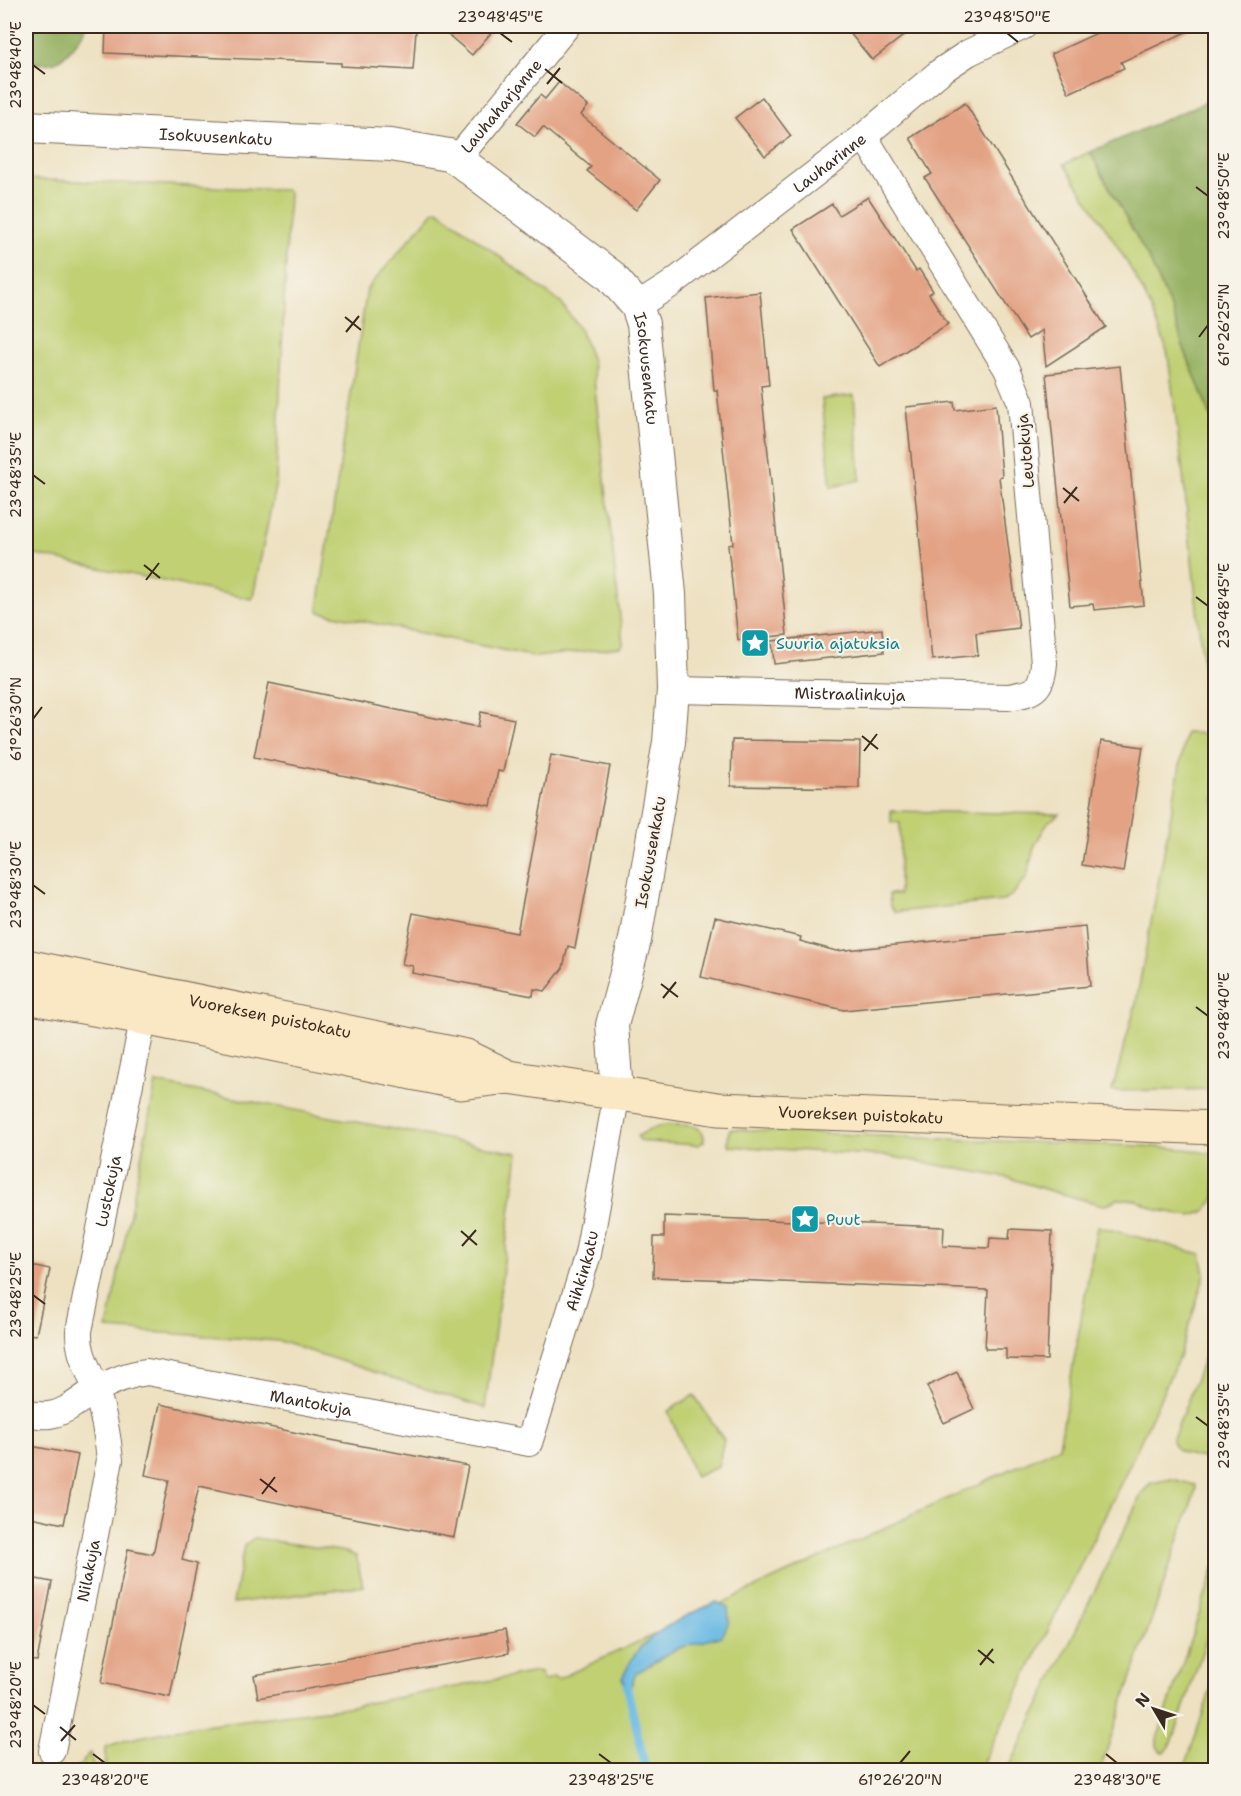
<svg xmlns="http://www.w3.org/2000/svg" width="1241" height="1796" font-family="'Shantell Sans',sans-serif">
	<style>
		.green { fill: #c0d073; stroke: #7e7d48; stroke-width: 1.5 }
		.forest { fill: #98b265; stroke: #6a6e42; stroke-width: 1.5 }
		.water { fill: #67b9e3; stroke: #517280; stroke-width: 1.5 }
		.lines { fill: none; stroke-linecap: round; stroke-linejoin: round }
		.stream { stroke: #67b9e3; stroke-width: 8 }
		.building { fill: #e3a284 }
		.minor-casing { stroke: #796a57; stroke-width: 28 }
		.tertiary-casing { stroke: #796a57; stroke-width: 34 }
		.secondary-casing { stroke: #796a57; stroke-width: 35 }
		.minor { stroke: #fff; stroke-width: 26 }
		.tertiary { stroke: #fff; stroke-width: 32 }
		.secondary { stroke: #fae7c3; stroke-width: 33 }
		.ticks { fill: none; stroke: #3b2a1e; stroke-width: 2 }
		.labels { text-anchor: middle; stroke-width: 4.5; stroke-linejoin: round; paint-order: stroke }
		.street-label { font-size: 16px; fill: #3b2a1e; stroke: #f7f3e8 }
		.culture-label { font-size: 16px; fill: #0d838f; stroke: #f7f3e8; text-anchor: start }
		.neatline { fill: none; stroke: #3b2a1e; stroke-width: 2 }
		.ticks-label { font-size: 15px; text-anchor: middle; fill: #3b2a1e }
	</style>
	<rect width="100%" height="100%" fill="#f7f3e8"/>
	<filter id="ink" filterUnits="userSpaceOnUse"><feTurbulence type="fractalNoise" baseFrequency=".0167" numOctaves="2"/><feDisplacementMap in="SourceGraphic" scale="12" xChannelSelector="R" yChannelSelector="G"/><feConvolveMatrix kernelMatrix="1 2 1 2 8 2 1 2 1" color-interpolation-filters="sRGB"/></filter>
	<filter id="wash" filterUnits="userSpaceOnUse"><feTurbulence type="fractalNoise" baseFrequency=".008" numOctaves="4" result="noise"/><feDisplacementMap in="SourceGraphic" scale="24" xChannelSelector="R" yChannelSelector="G"/><feGaussianBlur stdDeviation="1.35" result="paint"/><feColorMatrix in="noise" values="0 0 0 0 0 0 0 0 0 0 0 0 0 0 0 0 0 1.4 0 .05"/><feComposite in="paint" operator="in"/></filter>
	<g filter="url(#wash)">
		<rect width="100%" height="100%" fill="#ede1c1"/>
		<g class="green">
			<path d="M1090 152 1151 263 1173 313 1183 346 1215 427V704L1210 697 1205 684 1183 474 1168 355C1149 285 1102 224 1064 164Z"/>
			<path d="M26 179 286 190 289 192 276 482 253 597 251 599 26 553Z"/>
			<path d="M438 210 561 303 580 329 592 361 623 644 621 647 536 657 320 612 318 608 367 289 434 211Z"/>
			<path d="M854 395 860 480 831 487 822 399Z"/>
			<path d="M1186 733 1215 734V1089L1112 1091 1136 1003Z"/>
			<path d="M891 811 1060 814 1048 822 1034 847 1027 877 1013 894 1003 901 895 912 890 906 889 894H899L900 823 891 822Z"/>
			<path d="M156 1083 518 1153 485 1408 279 1341 107 1329Z"/>
			<path d="M663 1125C677 1126 706 1120 704 1141L699 1145 648 1142 640 1140 638 1138V1136L653 1128Z"/>
			<path d="M731 1129 945 1139 1144 1146 1193 1150 1215 1155V1199L1204 1212 1191 1216 1157 1210 1136 1200 1116 1199 1109 1204 1103 1205 1051 1191 1009 1178 888 1156 730 1146 728 1143 729 1130Z"/>
			<path d="M1097 1226 1201 1254 1205 1274 1180 1355 1125 1475 979 1770H26V1766L71 1770 81 1765 89 1753H90L93 1766 106 1765 105 1747 130 1739 195 1726 341 1708 536 1672 540 1673 544 1681 553 1677 558 1679 1059 1447Z"/>
			<path d="M1215 1330V1460C1201 1457 1177 1457 1172 1441Z"/>
			<path d="M694 1395 724 1440 718 1467 695 1477 668 1411Z"/>
			<path d="M1172 1479 1195 1485 1196 1489 1100 1770H1008L1142 1493 1151 1483Z"/>
			<path d="M254 1538 346 1552 356 1556 363 1586 233 1603 244 1546Z"/>
			<path d="M1215 1567V1613L1172 1743 1164 1752 1160 1751 1157 1746V1739Z"/>
			<path d="M1215 1677V1770H1184Z"/>
		</g>
		<g class="forest">
			<path d="M26 26H85C85 35 64 59 55 62 46 65 35 63 26 62Z"/>
			<path d="M1215 98V427L1183 346 1173 313 1151 263 1090 152Z"/>
		</g>
		<path class="water" d="M717 1602 728 1608 729 1622 722 1636 676 1649 636 1673 631 1686H627L622 1678C626 1671 629 1664 633 1657 650 1631 689 1614 717 1602Z"/>
		<g class="lines">
			<path class="stream" d="M627 1686 646 1770"/>
		</g>
		<g id="blocks">
			<g class="building">
				<path d="M106 26H337L416 30 413 70 341 66V63L105 53Z"/>
				<path d="M438 26H497L472 55Z"/>
				<path d="M844 26H916L872 60Z"/>
				<path d="M1112 26H1199L1121 62 1124 68 1069 93 1051 54Z"/>
				<path d="M559 82 588 106 581 115 660 180 636 210 587 171 591 167 543 127 535 137 517 123 540 95 545 99Z"/>
				<path d="M762 97 791 136 765 156 735 118Z"/>
				<path d="M965 103 1106 327 1046 366 1042 330 1028 339 925 178 932 174 910 138Z"/>
				<path d="M868 197 916 271 919 269 933 291 929 294 948 324 880 367 793 229 832 204 839 215Z"/>
				<path d="M760 292 769 385 761 386 787 635 738 640 728 545 733 544 717 390H714L706 298Z"/>
				<path d="M1120 366 1144 605 1094 610 1093 604 1070 606 1046 374Z"/>
				<path d="M954 402 955 410 996 405 1002 476 999 477 1019 628 976 633 978 655 932 660 906 407Z"/>
				<path d="M882 629 884 652 774 664 772 641Z"/>
				<path d="M269 683 478 727 481 712 514 719 503 772 498 771 491 806 254 757Z"/>
				<path d="M732 740 860 742 859 788 731 786Z"/>
				<path d="M1101 741 1143 747 1123 872 1082 865Z"/>
				<path d="M551 755 610 766 575 948 568 946 563 968 545 991 534 989 533 996 412 973 413 966 402 964 413 913 517 933Z"/>
				<path d="M715 917 801 937 800 941 836 951 1085 926 1090 986 844 1010 701 977Z"/>
				<path d="M664 1216 944 1227 943 1246 989 1248 990 1238 1009 1239 1010 1229 1052 1231 1047 1360 1006 1359V1349H985L988 1290 653 1277 654 1237H664Z"/>
				<path d="M26 1264 50 1269 36 1335 26 1334Z"/>
				<path d="M957 1372 974 1409 944 1423 927 1386Z"/>
				<path d="M160 1404 331 1440 468 1466 454 1537 317 1511 199 1486 182 1560 197 1564 170 1697 101 1683 128 1549 153 1554 169 1480 145 1475Z"/>
				<path d="M26 1445 78 1455 64 1524 26 1516Z"/>
				<path d="M26 1577 52 1582 37 1661 26 1660Z"/>
				<path d="M505 1630 509 1653 258 1698 254 1675Z"/>
			</g>
		</g>
	</g>
	<g filter="url(#ink)">
		<use href="#blocks" fill-opacity="0" stroke="#796a57" stroke-width="1.5"/>
		<g class="lines">
			<g class="minor-casing">
				<g id="minor">
					<path id="s1" d="M457 159 567 26"/>
					<path id="s2" d="M637 306 670 285 864 136 941 71 968 53 1024 26"/>
					<path id="s3" d="M673 690 1008 697C1034 693 1042 690 1044 663L1021 403 1007 369 864 136"/>
					<path id="s4" d="M26 1414C33 1414 41 1416 49 1415 66 1413 80 1399 94 1391 110 1382 129 1374 147 1372L529 1443 588 1254 617 1093"/>
					<path id="s5" d="M52 1751 110 1460C108 1437 103 1412 96 1390 89 1368 78 1355 79 1331L147 1001"/>
				</g>
			</g>
			<g class="tertiary-casing">
				<g id="tertiary">
					<path id="s6" d="M26 127 391 145 449 155 457 159 610 275 637 306 643 324 670 594 673 690 669 742 635 940 612 1025 617 1093"/>
				</g>
			</g>
			<g class="secondary-casing">
				<g id="secondary">
					<path id="s7" d="M26 966 466 1056 509 1077"/>
					<path id="s8" d="M26 997 144 1018 461 1083 509 1077 718 1109 1216 1128"/>
				</g>
			</g>
			<use href="#minor" class="minor"/>
			<use href="#tertiary" class="tertiary"/>
			<use href="#secondary" class="secondary"/>
		</g>
	</g>
	<path class="ticks" d="M500 33 512 42M1007 33 1018 42M33 65 45 74M545 69 562 83M547 84 560 68M1196 187 1208 196M345 317 361 330M346 332 359 316M1199 337 1208 325M33 475 45 484M1063 488 1079 501M1064 503 1077 487M144 565 160 578M146 580 159 563M1196 597 1208 606M33 719 42 707M862 736 878 749M864 751 877 734M33 885 45 894M661 984 678 997M663 998 676 982M1196 1007 1208 1016M461 1231 477 1245M462 1246 476 1230M33 1295 45 1304M1196 1417 1208 1426M260 1479 277 1492M262 1494 275 1477M978 1650 994 1663M980 1665 993 1649M33 1705 45 1714M60 1727 76 1740M61 1741 75 1725M93 1754 105 1763M599 1754 611 1763M1106 1754 1117 1763M900 1763 910 1751"/>
	<defs>
		<g id="sight-square" transform="scale(1.5)"><rect x="-9" y="-9" width="18" height="18" rx="4" fill="#0f9aa8" stroke="#f7f3e8"/><path d="M0-6L1.8-2.2L6-1.7L2.9 1.2L3.7 5.4L0 3.3L-3.7 5.4L-2.9 1.2L-6-1.7L-1.8-2.2Z" fill="#fff"/></g>
	</defs>
	<g fill-rule="evenodd">
		<use href="#sight-square" x="755" y="643"/>
		<use href="#sight-square" x="805" y="1219"/>
	</g>
	<g class="labels">
		<g class="street-label">
			<text dy="6" stroke="none"><textPath href="#s1" startOffset="69">Lauhaharjanne</textPath></text>
			<text dy="6" stroke="none"><textPath href="#s6" startOffset="190">Isokuusenkatu</textPath></text>
			<text dy="6" stroke="none"><textPath href="#s2" startOffset="240">Lauharinne</textPath></text>
			<text dy="6" stroke="none"><textPath href="#s6" startOffset="730">Isokuusenkatu</textPath></text>
			<text transform="translate(1025 451) rotate(-95)" y="6">Leutokuja</text>
			<text dy="6" stroke="none"><textPath href="#s3" startOffset="177">Mistraalinkuja</textPath></text>
			<text transform="translate(650 852) rotate(-80)" y="6">Isokuusenkatu</text>
			<text dy="6" stroke="none"><textPath href="#s7" startOffset="249">Vuoreksen puistokatu</textPath></text>
			<text dy="6" stroke="none"><textPath href="#s8" startOffset="846">Vuoreksen puistokatu</textPath></text>
			<text dy="6" stroke="none"><textPath href="#s5" startOffset="573">Lustokuja</textPath></text>
			<text dy="6" stroke="none"><textPath href="#s4" startOffset="700">Aihkinkatu</textPath></text>
			<text dy="6" stroke="none"><textPath href="#s4" startOffset="298">Mantokuja</textPath></text>
			<text dy="6" stroke="none"><textPath href="#s5" startOffset="184">Nilakuja</textPath></text>
		</g>
		<g class="culture-label">
			<text x="776" y="649">Suuria ajatuksia</text>
			<text x="826" y="1225">Puut</text>
		</g>
	</g>
	<rect width="1241" height="1796" fill="none" stroke="#f7f3e8" stroke-width="66"/>
	<g transform="translate(1154 1709) rotate(309)" stroke="#f7f3e8" stroke-width="4.5" paint-order="stroke">
	<path d="M0-4.5L10 22L0 15L-10 22Z" fill="#3b2a1e"/>
	<text y="-9" font-size="16" font-weight="bold" text-anchor="middle" fill="#3b2a1e">N</text>
	</g>
	<rect x="33" y="33" width="1175" height="1730" class="neatline"/>
	<g class="ticks-label">
		<text x="500" y="22">23°48'45"E</text>
		<text x="1007" y="22">23°48'50"E</text>
		<text transform="translate(16 65) rotate(-90)" y="5">23°48'40"E</text>
		<text transform="translate(1224 196) rotate(-90)" y="5">23°48'50"E</text>
		<text transform="translate(1224 325) rotate(-90)" y="5">61°26'25"N</text>
		<text transform="translate(16 475) rotate(-90)" y="5">23°48'35"E</text>
		<text transform="translate(1224 606) rotate(-90)" y="5">23°48'45"E</text>
		<text transform="translate(16 719) rotate(-90)" y="5">61°26'30"N</text>
		<text transform="translate(16 885) rotate(-90)" y="5">23°48'30"E</text>
		<text transform="translate(1224 1016) rotate(-90)" y="5">23°48'40"E</text>
		<text transform="translate(16 1295) rotate(-90)" y="5">23°48'25"E</text>
		<text transform="translate(1224 1426) rotate(-90)" y="5">23°48'35"E</text>
		<text transform="translate(16 1705) rotate(-90)" y="5">23°48'20"E</text>
		<text x="105" y="1785">23°48'20"E</text>
		<text x="611" y="1785">23°48'25"E</text>
		<text x="900" y="1785">61°26'20"N</text>
		<text x="1117" y="1785">23°48'30"E</text>
	</g>
</svg>
